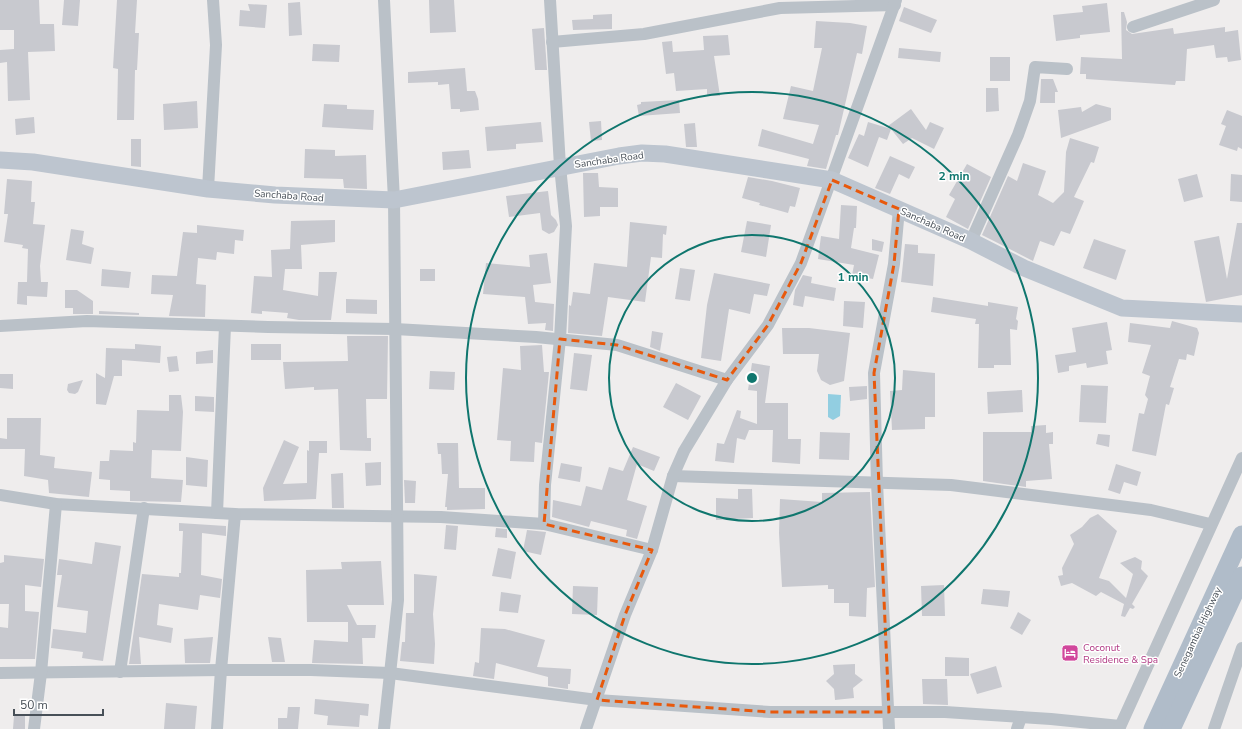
<svg xmlns="http://www.w3.org/2000/svg" width="1242" height="729" font-family="'Nunito Sans',sans-serif">
	<style>
		.water { fill: #92cee1 }
		.building { fill: #c8c9cf }
		.lines { fill: none; stroke-linecap: round; stroke-linejoin: round }
		.street { stroke: #bac1c8; stroke-width: 12 }
		.secondary { stroke: #bdc5cf; stroke-width: 17 }
		.primary { stroke: #b0bcc9; stroke-width: 19 }
		.marked { fill: none; stroke: #e8590c; stroke-width: 3; stroke-dasharray: 8 5; stroke-linejoin: round }
		.ring { fill: none; stroke: #0f766e; stroke-width: 2 }
		.labels { text-anchor: middle; stroke-width: 3; stroke-linejoin: round; paint-order: stroke }
		.street-label { font-size: 10px; fill: #485058; stroke: #fff }
		.hotel-label { font-size: 10px; fill: #b23c85; stroke: #fff; text-anchor: start }
		.centre { fill: #0f766e; stroke: #fff; stroke-width: 2 }
		.ring-label { font-size: 12px; text-anchor: middle; font-weight: bold; fill: #0f766e; stroke: #fff; stroke-width: 3; stroke-linejoin: round; paint-order: stroke }
	</style>
	<rect width="100%" height="100%" fill="#efeded"/>
	<path class="water" d="M828 394 841 395 840 416 833 420 828 417Z"/>
	<g class="building">
		<path d="M0 0H39L40 24H54L55 51 28 52 30 100 8 101 7 62 0 63V50L14 49V30H0Z"/>
		<path d="M64 0H80L78 26 62 25Z"/>
		<path d="M117 0H137L135 33H139L137 70H135L134 120H117L118 69 113 68Z"/>
		<path d="M429 0H454L456 32 430 33Z"/>
		<path d="M300 2 302 35 289 36 288 3Z"/>
		<path d="M1107 3 1110 32 1080 35V38L1056 41 1053 15 1083 12 1082 6Z"/>
		<path d="M248 4 267 5 265 28 239 26 240 10 250 11Z"/>
		<path d="M904 7 937 20 931 33 899 21Z"/>
		<path d="M1121 12H1124L1127 22 1126 30 1132 34 1173 28 1174 34 1225 27V32L1238 30 1241 60 1228 62 1227 57 1216 58 1214 45 1187 49 1185 81H1176L1175 85 1086 79V74H1080L1081 57 1122 59Z"/>
		<path d="M612 14V29L573 30 572 20 593 19V15Z"/>
		<path d="M816 21 850 23 867 26 862 54 857 53 838 135H836L826 169 807 166 809 159 758 146 762 129 813 144 819 125 783 119 791 86 813 91 822 48H814Z"/>
		<path d="M544 28 547 70H535L532 29Z"/>
		<path d="M728 35 730 55 714 56 720 96H707V89L676 91 674 73 666 74 662 42 672 41 673 52 704 50 703 36Z"/>
		<path d="M313 44 340 45 339 62 312 61Z"/>
		<path d="M899 48 941 52 940 62 898 58Z"/>
		<rect x="990" y="57" width="20" height="24"/>
		<path d="M465 68 467 91H475L478 99 479 110 460 112V109H451L449 84 438 85V82L408 83V72Z"/>
		<path d="M1041 79H1053L1058 92H1055V103H1040Z"/>
		<path d="M986 88H998L999 111 986 112Z"/>
		<path d="M679 100 680 113 639 116 637 105 641 104V102Z"/>
		<path d="M197 101 198 128 164 130 163 104Z"/>
		<path d="M324 104 347 105V109L374 110 373 130 322 127Z"/>
		<path d="M1096 104 1111 108V120L1061 138 1058 110 1081 107 1082 112Z"/>
		<path d="M911 109 926 130 930 122 944 128 934 149 912 138 903 144 891 129 887 140 879 137 868 167 848 158 859 134 864 136 868 122 891 129 888 126Z"/>
		<path d="M1227 110 1242 116V149L1238 147 1237 151 1219 145 1226 126 1221 124Z"/>
		<path d="M34 117 35 133 16 135 15 119Z"/>
		<path d="M601 121 602 140 591 141 589 122Z"/>
		<path d="M541 122 543 142 516 144V149L487 151 485 127Z"/>
		<path d="M695 123 697 147H686L684 124Z"/>
		<path d="M1070 138 1099 147 1094 163 1091 162 1074 197 1084 201 1070 234 1061 231 1054 246 1040 241 1033 261 982 235 1008 176 1017 181 1023 163 1046 171 1038 195 1053 203 1064 192 1066 152Z"/>
		<path d="M131 139H141V167L131 166Z"/>
		<path d="M305 149 335 150V156L366 155 367 189 344 188 343 179 304 178Z"/>
		<path d="M469 150 471 168 443 170 442 152Z"/>
		<path d="M890 156 915 167 909 179 899 174 890 194 875 188Z"/>
		<path d="M967 164 991 177 968 229 946 217 955 199 949 195Z"/>
		<path d="M583 173H598L599 187 618 188V207H600V216L584 217Z"/>
		<path d="M1197 174 1203 197 1184 202 1178 179Z"/>
		<path d="M1231 174 1242 175V202L1230 201Z"/>
		<path d="M748 177 772 181 800 188 795 207 790 206 788 213 759 205 760 203 742 198Z"/>
		<path d="M7 179 32 181 31 202H35L33 224 45 225 40 266 41 282H48L47 297 27 296V305L17 304 18 282H27L28 249 22 248 23 245 4 242 8 214H4Z"/>
		<path d="M548 191 551 215 556 220 558 225 554 232 549 234 542 230 540 213 509 217 506 196Z"/>
		<path d="M841 205 857 206 856 228H854L851 248 879 255 873 279 852 275 854 265 818 259 821 236 839 239Z"/>
		<path d="M335 220V242L301 245 302 269H285L283 290 318 296 319 272H337L331 320H299L287 318 288 313 262 311V314L251 313 254 276 272 277 271 250 290 249 291 221Z"/>
		<path d="M747 221 771 225 766 257 741 252Z"/>
		<path d="M630 222 667 226 666 235 663 234 662 258 651 257 645 302 608 297 602 336 568 333 569 305 571 306 573 292 590 294 594 263 627 267Z"/>
		<path d="M1237 223H1242V295L1206 302 1194 241 1219 236 1227 279Z"/>
		<path d="M197 225 244 230 243 241 235 240 234 254 217 252 216 260 198 258 196 284 206 285 205 317 169 316 173 295 151 294 152 275 177 276 183 232 197 233Z"/>
		<path d="M71 229 84 231 82 244 94 248 91 264 66 260Z"/>
		<path d="M872 239 884 242 882 252 872 250Z"/>
		<path d="M1094 239 1126 250 1116 280 1083 268Z"/>
		<path d="M905 244 918 245V253L935 254 933 286 901 282Z"/>
		<path d="M547 253 551 283 533 285 535 302 554 304 553 331 545 330 546 323 528 324 525 297 483 294 486 263 530 267 529 255Z"/>
		<path d="M680 268 695 270 690 301 675 299Z"/>
		<path d="M102 269 131 272 129 288 101 286Z"/>
		<rect x="420" y="269" width="15" height="12"/>
		<path d="M714 273 770 284 767 296 754 294 750 314 729 309 721 361 701 358 707 305Z"/>
		<path d="M803 275 812 277 811 283 836 288 834 301 805 296 803 307 793 305 795 290Z"/>
		<path d="M65 290H77L93 301V314H73V308H65Z"/>
		<path d="M933 297 988 306V302L1018 307 1016 319 1018 321 1017 330 1010 329 1011 365H994V368H978L979 324H975L976 319 931 312Z"/>
		<path d="M346 299 377 300V314L346 313Z"/>
		<path d="M844 301 865 302 863 328 843 326Z"/>
		<path d="M99 311 139 313V315L99 314Z"/>
		<path d="M1172 321 1197 328 1199 333 1194 356 1187 354 1186 360 1179 359 1170 387 1174 388 1169 405 1166 404 1156 456 1132 451 1139 413 1144 414 1148 399 1145 395 1150 376 1142 373 1151 345 1128 342 1130 323 1170 328Z"/>
		<path d="M1107 322 1112 350 1106 351 1108 364 1087 368 1086 363 1069 366V371L1058 373 1055 355 1076 352 1072 328Z"/>
		<path d="M782 328H809L850 333 844 381 830 385 821 380 817 371 819 354H783Z"/>
		<path d="M652 331 663 333 660 351 650 347Z"/>
		<path d="M347 336H388L387 399H366L367 438H371V451L340 450 338 389 314 390V387L285 389 283 362 348 361Z"/>
		<path d="M135 344 161 346 160 363 122 360V376H114L106 405 96 404V373L105 378 106 348 135 349Z"/>
		<rect x="251" y="344" width="30" height="16"/>
		<path d="M542 345 544 372H549L542 443 535 442 534 462 510 461 511 441 497 440 503 368 521 370 520 346Z"/>
		<path d="M213 350V363L196 364V352Z"/>
		<path d="M574 353 592 355 587 391 570 389Z"/>
		<path d="M177 356 179 371 169 372 167 357Z"/>
		<path d="M752 363 770 366 765 403H788V439H801L800 464 772 462 773 430H749L745 440 737 438 734 463 715 461 717 443 724 444 737 410 741 411 740 418 757 424V391L748 390Z"/>
		<path d="M903 370 935 373V417H925V429L892 430 890 391 902 390Z"/>
		<path d="M430 371 455 372 454 390 429 389Z"/>
		<path d="M0 374H13V389L0 388Z"/>
		<path d="M83 380 78 392 75 394 69 393 67 390 68 384Z"/>
		<path d="M676 383 701 396 688 420 663 407Z"/>
		<path d="M1081 385 1108 386 1106 423 1079 422Z"/>
		<path d="M867 386V399L850 401 849 387Z"/>
		<path d="M1022 390 1023 412 988 414 987 392Z"/>
		<path d="M169 395H181L183 412 181 451 152 450 151 478 183 480 181 502 130 501V491L110 490V480L99 479 100 461H109L110 450 133 451V442L136 443 137 410 169 411Z"/>
		<path d="M195 396 214 397V412L195 411Z"/>
		<path d="M7 418H41L40 455 55 457 54 468 92 472 89 497 49 493 48 480 24 476 25 449H0V438L7 439Z"/>
		<path d="M1046 425V433L1053 432V444H1049L1052 479 1026 481V487L983 481V432H1031V426Z"/>
		<path d="M820 432 850 433 849 460 819 459Z"/>
		<path d="M1098 434 1110 435 1109 447 1096 444Z"/>
		<path d="M284 440 299 447 283 484 307 483V450L309 451V441H327V453H319L316 499 264 501 263 488Z"/>
		<path d="M437 443H458L459 488H485V509L447 510V507H445L448 474H442L441 454H438Z"/>
		<path d="M633 447 660 457 654 471 637 464 627 500 647 506 637 539 626 536 627 530 591 521 589 527 552 517 553 500 581 506 586 486 602 490 609 467 623 471Z"/>
		<path d="M186 457 208 460 207 487 186 485Z"/>
		<path d="M381 462V485L366 486 365 463Z"/>
		<path d="M561 463 582 467 580 482 558 478Z"/>
		<path d="M1116 464 1141 472 1137 486 1124 482 1120 494 1108 490Z"/>
		<path d="M343 473 344 508H332L331 474Z"/>
		<path d="M404 480 416 481 415 503H405Z"/>
		<path d="M738 489H752L753 518 716 520V498L738 499Z"/>
		<path d="M870 492 875 587 867 588 866 617 849 616V603H834V589H828V585L782 587 779 533 780 499 822 502V493Z"/>
		<path d="M1098 514 1117 531 1099 578 1109 581 1126 598 1133 574 1120 563 1135 557 1142 561 1141 569 1148 576 1132 604 1135 607 1133 609 1130 608 1125 617 1121 616 1124 604 1101 592 1096 596 1072 583 1061 586 1058 576 1063 575 1062 568 1074 544 1070 535 1082 527 1090 518Z"/>
		<path d="M179 523 226 526V536L202 533 201 575 222 579 220 598 200 595 198 610 159 604 157 625 173 628 171 643 139 637 141 664H129L142 574 179 577V573H181L183 531H179Z"/>
		<path d="M446 525 458 526 456 550 444 549Z"/>
		<path d="M496 528 507 529V538L495 537Z"/>
		<path d="M527 530 546 532 541 555 523 551Z"/>
		<path d="M95 542 121 546 103 661 82 658 83 652 51 648 53 629 86 633 88 611 57 607 62 575H57L59 559 92 564Z"/>
		<path d="M498 548 516 552 511 579 492 576Z"/>
		<path d="M4 555 44 559 41 587 25 585V611L39 612 35 659H0V627L8 628 9 604H0V563L4 562Z"/>
		<path d="M381 561 384 605H347L357 625H376L375 638H362L363 664 312 663 314 640 348 642V622H307L306 570 342 569 341 562Z"/>
		<path d="M414 574 437 576 433 614 435 644 434 664 400 661 402 642H405L406 613H414Z"/>
		<path d="M944 585 945 616H922L921 586Z"/>
		<path d="M573 586 598 587 597 615 572 614Z"/>
		<path d="M983 589 1010 591 1008 607 981 604Z"/>
		<path d="M501 592 521 595 518 613 499 611Z"/>
		<path d="M1018 612 1031 620 1022 635 1010 628Z"/>
		<path d="M481 628 505 629 545 640 537 667 571 669 570 684H568V689L548 686V677L496 663 494 679 473 676 475 662 479 663Z"/>
		<path d="M213 637 210 663H185L184 639Z"/>
		<path d="M268 637 281 638 285 662H272Z"/>
		<path d="M945 657 969 658V676H945Z"/>
		<path d="M855 664V674L863 680 853 688 854 698 835 700 834 689 826 681 834 674 833 665Z"/>
		<path d="M996 666 1002 687 977 694 970 674Z"/>
		<path d="M922 679H947L948 705 923 704Z"/>
		<path d="M315 699 369 704 368 716 360 715 359 727 327 725 328 716 314 714Z"/>
		<path d="M166 703 197 706 195 729H164Z"/>
		<path d="M288 707H300L298 729H278V718H287Z"/>
		<path d="M14 716H25V729H13Z"/>
	</g>
	<g class="lines">
		<g class="street">
			<path d="M1133 27 1214 0"/>
			<path d="M552 42 644 34 780 8 895 5"/>
			<path d="M208 189 216 45 213 0"/>
			<path d="M971 241 1018 135 1030 101 1035 67 1067 69"/>
			<path d="M0 326 87 321 268 327 395 329 536 337 617 345 727 380"/>
			<path d="M673 476 951 485 1151 510 1210 524"/>
			<path d="M0 495 56 504 235 514 441 517 544 524 652 550"/>
			<path d="M217 513 225 326"/>
			<path d="M544 524 545 485 560 339 566 226 560 166 550 0"/>
			<path d="M120 672 144 508"/>
			<path d="M0 673 221 670H311L390 673 597 700 685 706 770 712H945L1051 719 1120 726"/>
			<path d="M34 729 41 673 56 504"/>
			<path d="M217 729 221 670 235 514"/>
			<path d="M384 729 398 600 394 200 384 0"/>
			<path d="M586 729 625 615 652 550 673 476 684 451 727 380 768 325 801 263 896 0"/>
			<path d="M889 729 877 483 874 373 894 264 899 209"/>
			<path d="M1017 729 1021 717"/>
			<path d="M1119 729 1242 458"/>
			<path d="M1214 729 1242 648"/>
		</g>
		<path class="secondary" d="M0 160 33 162 208 189 275 195 394 200 619 156 642 153 665 154 832 180 971 241 1024 268 1122 308 1242 314"/>
		<g class="primary">
			<path d="M1153 729 1242 535"/>
			<path d="M1171 729 1242 576"/>
		</g>
	</g>
	<path class="marked" d="M832 180 899 209 894 264 874 373 889 712H770L597 700 625 615 652 550 544 524 560 339 617 345 727 380 768 325 801 263Z"/>
	<g class="ring">
		<circle cx="752" cy="378" r="143"/>
		<circle cx="752" cy="378" r="286"/>
	</g>
	<defs>
		<g id="hotel-square" transform="scale(0.9)"><rect x="-9" y="-9" width="18" height="18" rx="4" fill="#d1479c" stroke="#fff"/><path d="M-6-4.5h1.5V1H6V5H4.5V3h-9V5H-6ZM-4 0a1.8 1.8 0 1 1 3.6 0ZM.5 0V-2.5h3Q6-2.5 6 0Z" fill="#fff"/></g>
	</defs>
	<g fill-rule="evenodd">
		<use href="#hotel-square" x="1070" y="653"/>
	</g>
	<g class="labels">
		<g class="street-label">
			<text transform="translate(609 159) rotate(-8)" y="4">Sanchaba Road</text>
			<text transform="translate(289 195) rotate(4)" y="4">Sanchaba Road</text>
			<text transform="translate(933 224) rotate(24)" y="4">Sanchaba Road</text>
			<text transform="translate(1197 632) rotate(-65)" y="4">Senegambia Highway</text>
		</g>
		<g class="hotel-label">
			<text x="1083" y="651">Coconut<tspan x="1083" dy="12">Residence &amp; Spa</tspan></text>
		</g>
	</g>
	<circle cx="752" cy="378" r="6" class="centre"/>
	<g class="ring-label">
		<text x="954" y="180">2 min</text>
		<text x="853" y="281">1 min</text>
	</g>
	<path d="M14 709v6h89v-6" fill="none" stroke="#485058" stroke-width="2"/>
	<text x="20" y="709" font-size="12" fill="#485058" stroke="#ffffff" stroke-width="3" paint-order="stroke">50 m</text>
</svg>
